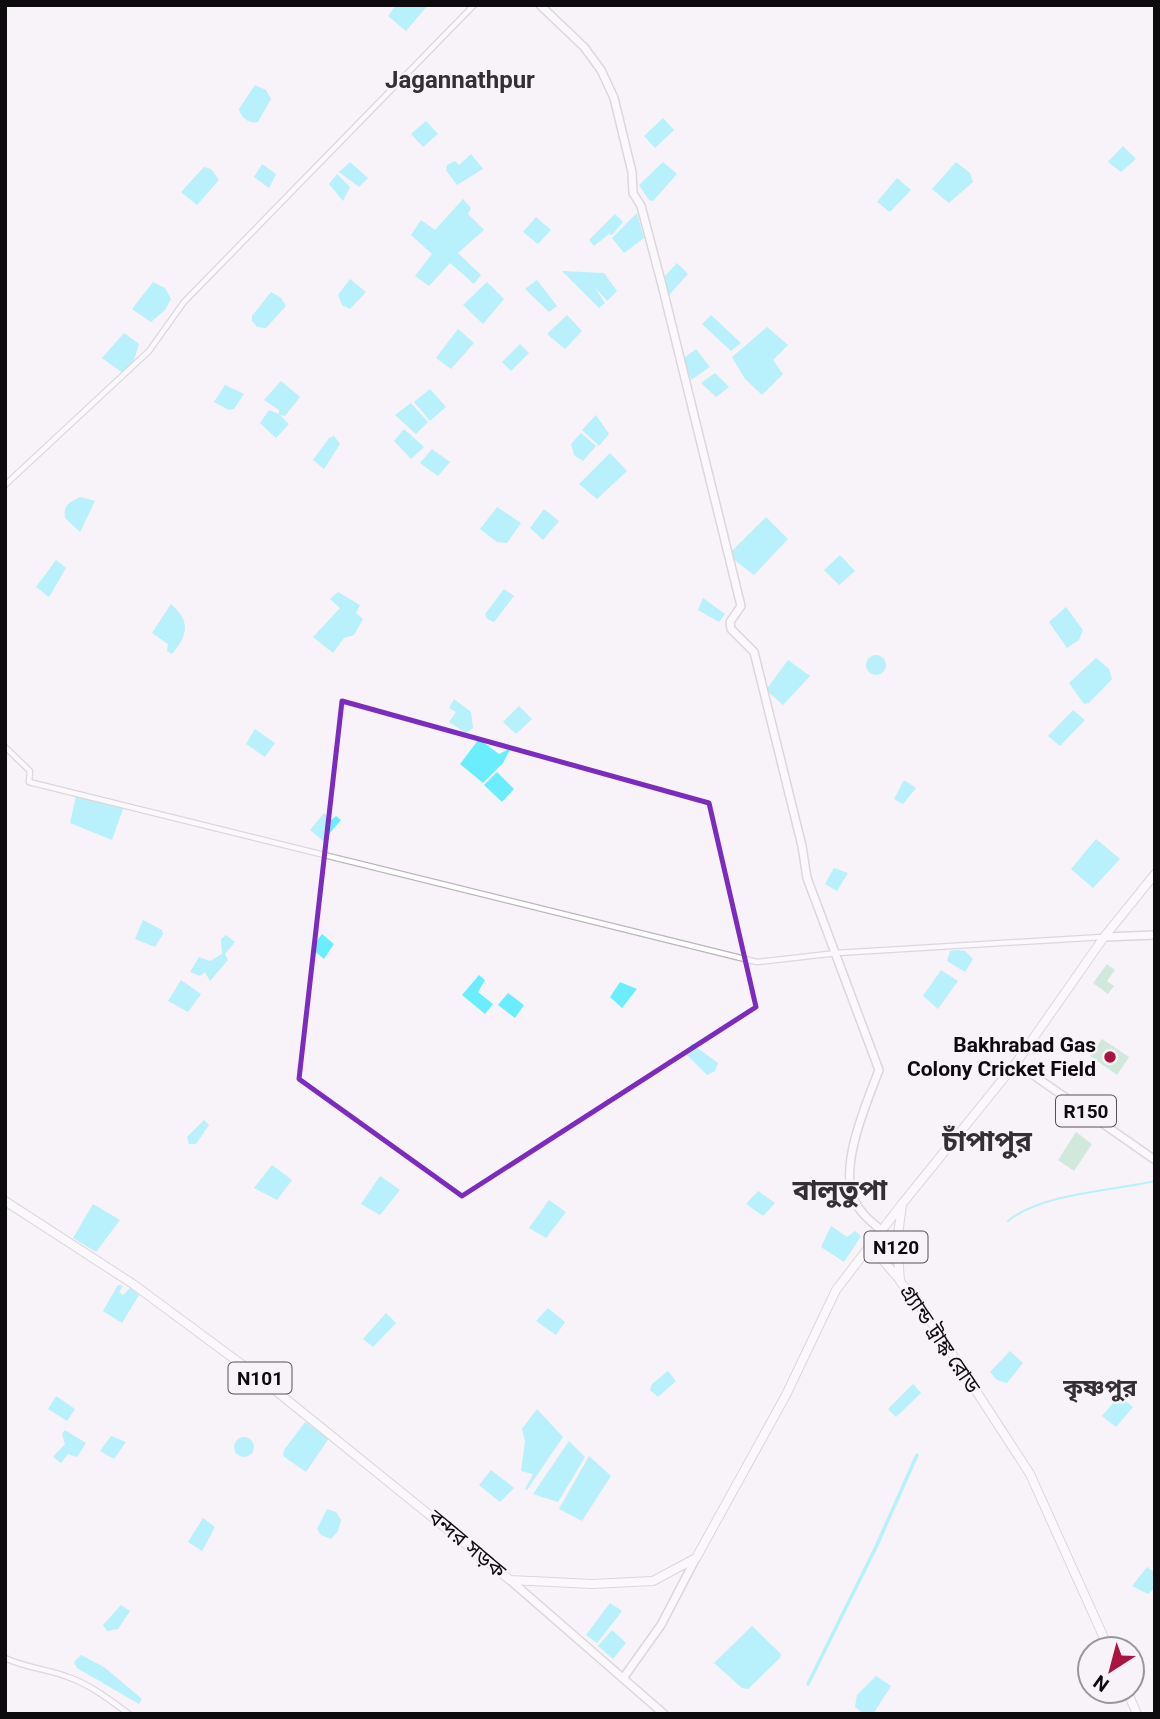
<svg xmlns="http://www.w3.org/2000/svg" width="1160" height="1719" font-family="Roboto,'Noto Sans Bengali',sans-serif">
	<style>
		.green { fill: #a2ddbb }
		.water { fill: #6aeefe }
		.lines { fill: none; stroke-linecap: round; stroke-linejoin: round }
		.stream { stroke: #6aeefe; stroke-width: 2 }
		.canal { stroke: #6aeefe; stroke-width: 3.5 }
		.minor-casing { stroke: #bab5ba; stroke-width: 7 }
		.major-casing { stroke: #bab5ba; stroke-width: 10 }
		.highway-casing { stroke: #bab5ba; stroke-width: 10 }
		.minor { stroke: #fff; stroke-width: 4.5 }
		.major { stroke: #fff; stroke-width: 7 }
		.highway { stroke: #fff; stroke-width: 8 }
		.marked { fill: none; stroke: #7b2cbf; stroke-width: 5; stroke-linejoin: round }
		.poi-dot { fill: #a91443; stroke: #f8f3f8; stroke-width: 2.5 }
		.labels { text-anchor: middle; stroke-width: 5; stroke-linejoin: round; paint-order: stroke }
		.shield { fill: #f8f3f8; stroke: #545154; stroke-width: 2 }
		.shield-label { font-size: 19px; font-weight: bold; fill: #0d0b0d }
		.poi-label { font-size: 21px; font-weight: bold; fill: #0d0b0d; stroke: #f8f3f8; text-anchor: end }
		.street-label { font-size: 21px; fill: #0d0b0d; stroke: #f8f3f8 }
		.quarter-label { font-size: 24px; font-weight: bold; fill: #332f33; stroke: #f8f3f8 }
		.district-label { font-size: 28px; font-weight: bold; fill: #332f33; stroke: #f8f3f8 }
	</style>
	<rect width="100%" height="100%" fill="#f8f3f8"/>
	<g class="green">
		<path d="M1107 964 1115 970 1107 981 1114 986 1108 994 1093 983Z"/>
		<path d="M1102 1039 1129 1057 1117 1075 1090 1056Z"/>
		<path d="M1076 1132 1092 1144 1074 1171 1058 1160Z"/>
	</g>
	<g class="water">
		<path d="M396 5H428L406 31 388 16Z"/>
		<path d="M255 85 266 90 271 99 258 122C249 124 241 118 239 109Z"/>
		<path d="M663 118 674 130 655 148 644 136Z"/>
		<path d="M426 121 438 134 423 147 411 134Z"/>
		<path d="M1123 146 1136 159 1121 172 1108 162Z"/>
		<path d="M471 154 483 169 457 185 446 170 447 165 455 161 459 165Z"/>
		<path d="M350 162 368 178 359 187 339 172Z"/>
		<path d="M663 162 677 174 653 201 649 200 639 185Z"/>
		<path d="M956 162 970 173 973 182 949 203 932 189Z"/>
		<path d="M262 164 276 174 269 188 254 177Z"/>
		<path d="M204 167 211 169 219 180 197 205 181 192Z"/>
		<path d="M337 174 350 187 343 201 329 184Z"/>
		<path d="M897 178 911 190 890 212 877 202Z"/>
		<path d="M463 199 471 208 468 214 484 230 458 253 481 275 474 284 450 263 429 286 415 276 432 254 411 235 421 220 435 230Z"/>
		<path d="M637 213 644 238 624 253 612 238Z"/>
		<path d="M615 214 623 222 612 235 609 234 594 246 589 240Z"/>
		<path d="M536 217 551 230 538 244 523 232Z"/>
		<path d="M677 263 688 274 669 295 664 277Z"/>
		<path d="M562 271 604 273 617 291 607 301 594 286 605 303 599 308Z"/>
		<path d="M350 279 366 292 350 309 342 305 338 295Z"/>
		<path d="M537 280 557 306 549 312 525 289Z"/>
		<path d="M153 282 165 288 171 299 165 310 151 322 132 309Z"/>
		<path d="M487 282 504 299 483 324 463 305Z"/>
		<path d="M271 292 281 298 286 306 266 328 257 327 252 321V316Z"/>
		<path d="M567 315 582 331 565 349 547 334Z"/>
		<path d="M711 315 741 343 731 351 702 324Z"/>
		<path d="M767 327 788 345 773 360 783 374 762 395 745 379 732 357Z"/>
		<path d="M458 329 474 343 451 369 436 358Z"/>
		<path d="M124 333 139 344 134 360 124 374 102 358Z"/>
		<path d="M520 344 529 353 511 371 502 362Z"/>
		<path d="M696 349 710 367 691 380 684 358Z"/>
		<path d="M715 373 729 387 716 397 701 383Z"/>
		<path d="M281 381 300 397 285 416 280 415 289 424 276 438 260 423 269 410 279 414V410L264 400Z"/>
		<path d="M225 385 244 394 234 409 229 410 214 402Z"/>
		<path d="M430 389 446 407 430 421 414 402Z"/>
		<path d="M411 403 428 422 416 434 395 415Z"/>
		<path d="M596 415 609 434 599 446 582 430Z"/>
		<path d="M404 429 424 447 411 459 394 441Z"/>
		<path d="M581 433 596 446 583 461 574 455 571 444Z"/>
		<path d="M334 436 340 444 324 469 313 460 329 438Z"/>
		<path d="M432 449 450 462 438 476 420 463Z"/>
		<path d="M610 453 627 471 597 499 579 484Z"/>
		<path d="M80 497 95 501 80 532 65 518C63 505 69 503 80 497Z"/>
		<path d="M497 507 521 523 507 543 497 542 480 529Z"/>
		<path d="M544 509 559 521 543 540 530 528Z"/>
		<path d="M766 517 788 539 754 575 733 559 732 551Z"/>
		<path d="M840 555 855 571 839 585 824 570Z"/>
		<path d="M56 560 66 568 49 597 36 587Z"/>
		<path d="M504 589 514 596 494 622 487 619 485 614Z"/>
		<path d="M338 592 360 605 356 613 363 619 354 635 344 638 333 653 313 637 340 608 330 599Z"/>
		<path d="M703 598 725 614 719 622 698 610Z"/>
		<path d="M171 604C190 621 189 634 172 654L167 651 168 644 152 633Z"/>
		<path d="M1066 607 1083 630 1079 640 1067 648 1049 622Z"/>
		<circle cx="876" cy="665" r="10"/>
		<path d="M1096 658 1109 669 1112 679 1089 703 1084 704 1069 683Z"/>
		<path d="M788 660 810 676 783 705 766 690Z"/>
		<path d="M454 699 471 712 473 728 466 733 449 722 456 712 449 708Z"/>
		<path d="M519 706 532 719 516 734 503 722Z"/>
		<path d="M1073 710 1085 720 1060 746 1048 736Z"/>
		<path d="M255 729 275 743 265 757 246 744Z"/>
		<path d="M479 739 499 754 511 748 503 763 483 783 460 764Z"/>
		<path d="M497 772 514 789 502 802 484 785Z"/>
		<path d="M904 780 916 788 903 804 894 799Z"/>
		<path d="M76 796 124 806 112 840 70 823Z"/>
		<path d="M324 813 331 820 336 816 341 820 323 841 310 830Z"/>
		<path d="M1096 839 1120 859 1093 888 1071 869Z"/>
		<path d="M834 868 848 873 837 891 825 884Z"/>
		<path d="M143 920 162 930 163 934 155 947 135 939Z"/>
		<path d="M322 934 334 944 324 959 311 948Z"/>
		<path d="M226 935 235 942 225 954 228 960 210 981 205 972 200 976 190 972 199 957 210 961 222 954 221 939Z"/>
		<path d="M958 950 965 951 973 959 965 972 947 961 950 951Z"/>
		<path d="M941 970 958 981 938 1009 923 996Z"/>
		<path d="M479 975 485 980 478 992 493 1004 485 1014 462 995Z"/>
		<path d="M181 980 201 994 188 1012 168 1001Z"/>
		<path d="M620 982 637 989 622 1008 610 997Z"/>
		<path d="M508 993 524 1005 515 1018 498 1005Z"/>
		<path d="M692 1044 718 1063 715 1071 707 1075 685 1053Z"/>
		<path d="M204 1120 209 1125 196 1144H189L187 1137Z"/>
		<path d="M272 1165 292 1180 277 1200 254 1188Z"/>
		<path d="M380 1176 400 1190 380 1215 361 1204Z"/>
		<path d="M758 1191 775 1203 763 1216 746 1204Z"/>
		<path d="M549 1200 566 1212 546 1238 529 1228Z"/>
		<path d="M93 1204 120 1220 96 1252 73 1238Z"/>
		<path d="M831 1226 847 1237 855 1231 861 1236 844 1262 821 1247Z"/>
		<path d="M118 1285 123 1286 119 1292 123 1295 130 1288 139 1295 122 1323 103 1311Z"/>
		<path d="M548 1308 565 1322 556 1335 536 1321Z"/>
		<path d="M386 1313 396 1323 373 1347 363 1339Z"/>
		<path d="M1010 1351 1023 1363 1007 1383 997 1380 990 1372Z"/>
		<path d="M668 1371 676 1381 658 1397 650 1390 652 1384Z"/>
		<path d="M913 1384 921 1393 896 1417 888 1409Z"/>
		<path d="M56 1396 75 1409 67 1421 48 1409Z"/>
		<path d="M1119 1396 1133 1407 1116 1427 1102 1416Z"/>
		<path d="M537 1409 563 1437 527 1490 525 1489 533 1474 521 1471 525 1441 522 1429Z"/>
		<path d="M305 1422 329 1438 306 1472 283 1456 284 1450Z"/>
		<path d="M65 1430 86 1443 77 1457 68 1454 61 1463 53 1457 65 1444 62 1434Z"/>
		<path d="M111 1436 126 1442 114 1459 100 1451Z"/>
		<circle cx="244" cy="1447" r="10"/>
		<path d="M569 1441 585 1457 558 1502 533 1494Z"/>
		<path d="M589 1456 611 1476 582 1521 559 1509Z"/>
		<path d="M491 1470 514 1488 500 1502 479 1485Z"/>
		<path d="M327 1509 336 1512 341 1520 338 1531 331 1539 321 1535 317 1529Z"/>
		<path d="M203 1518 215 1527 202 1551 188 1542Z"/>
		<path d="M1147 1567 1155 1573V1588L1148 1594 1132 1586Z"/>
		<path d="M610 1603 622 1611 597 1643 586 1635Z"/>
		<path d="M121 1605 130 1611 118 1629 107 1631 103 1625Z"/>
		<path d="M752 1626 781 1654 780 1658 748 1689 742 1688 714 1663Z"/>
		<path d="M612 1630 626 1643 613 1659 598 1646Z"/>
		<path d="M81 1655 104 1667 142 1699 139 1704 77 1668 74 1662Z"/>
		<path d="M876 1676 891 1686 873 1714H864L855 1707 857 1695Z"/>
	</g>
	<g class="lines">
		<path class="stream" d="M1008 1221C1042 1193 1112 1191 1155 1181"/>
		<path class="canal" d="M808 1684 876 1547 917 1455"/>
		<g class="minor-casing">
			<g id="minor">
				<path d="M5 485 149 351 184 302 474 5"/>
				<path d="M5 747 30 771 29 782 757 962 837 953 1103 937"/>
				<path d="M5 1658C26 1668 47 1669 68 1677 91 1685 110 1700 129 1714"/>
			</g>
		</g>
		<g class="major-casing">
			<g id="major">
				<path d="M540 5 584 47 601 70 614 98 632 172 633 193 641 206 662 285 741 606 730 622 731 629 754 652 802 846 807 878 879 1070C867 1102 840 1163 853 1197 858 1211 870 1221 881 1230"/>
				<path d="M1104 937 1155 935"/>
				<path d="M1016 1063 1155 1160"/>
				<path d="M510 1580 664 1714"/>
				<path d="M624 1677 661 1625 696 1558"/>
			</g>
		</g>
		<g class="highway-casing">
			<g id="highway">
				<path d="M5 1201 133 1284 260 1378 510 1580 592 1584 653 1581 696 1558 786 1395 836 1290 902 1204"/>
				<path d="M870 1245 898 1278"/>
				<path d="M1109 1649 1030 1474 930 1320 900 1281 897 1243 902 1204 1016 1063 1104 937 1155 874"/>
				<path d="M1127 1691 1137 1714"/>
			</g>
		</g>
		<use href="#minor" class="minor"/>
		<use href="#major" class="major"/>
		<use href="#highway" class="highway"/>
	</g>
	<path d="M0 0H1160V1719H0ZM342 701 709 803 756 1007 462 1196 299 1079Z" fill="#f8f3f8" fill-opacity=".55" fill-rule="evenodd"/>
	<path class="marked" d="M342 701 709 803 756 1007 462 1196 299 1079Z"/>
	<circle class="poi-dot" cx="1110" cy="1057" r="7"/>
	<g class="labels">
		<g class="shield">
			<rect x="1056" y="1095.5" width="60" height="31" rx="5"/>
			<rect x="864.5" y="1231.5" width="63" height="31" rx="5"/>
			<rect x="228.5" y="1362.5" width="63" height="31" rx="5"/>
		</g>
		<g class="shield-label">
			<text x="1086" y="1118">R150</text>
			<text x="896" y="1254">N120</text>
			<text x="260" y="1385">N101</text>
		</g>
		<g class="poi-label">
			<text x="1096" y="1052">Bakhrabad Gas<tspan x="1096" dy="24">Colony Cricket Field</tspan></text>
		</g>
		<g class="street-label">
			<text transform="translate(940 1339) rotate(56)" y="7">গ্র্যান্ড ট্রাঙ্ক রোড</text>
			<text transform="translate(467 1544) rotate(40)" y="7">বন্দর সড়ক</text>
		</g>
		<g class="quarter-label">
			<text x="460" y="88">Jagannathpur</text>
			<text x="1100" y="1396">কৃষ্ণপুর</text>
		</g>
		<g class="district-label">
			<text x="987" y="1151">চাঁপাপুর</text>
			<text x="840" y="1200">বালুতুপা</text>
		</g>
	</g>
	<rect width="1160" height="1719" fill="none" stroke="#0d0b0d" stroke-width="14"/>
	<g transform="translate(1111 1670) rotate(216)"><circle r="33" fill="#f8f3f8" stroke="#9a969a" stroke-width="2"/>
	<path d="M0-5L12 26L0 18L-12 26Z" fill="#a91443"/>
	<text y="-10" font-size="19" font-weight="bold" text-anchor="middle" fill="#0d0b0d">N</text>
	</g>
</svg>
